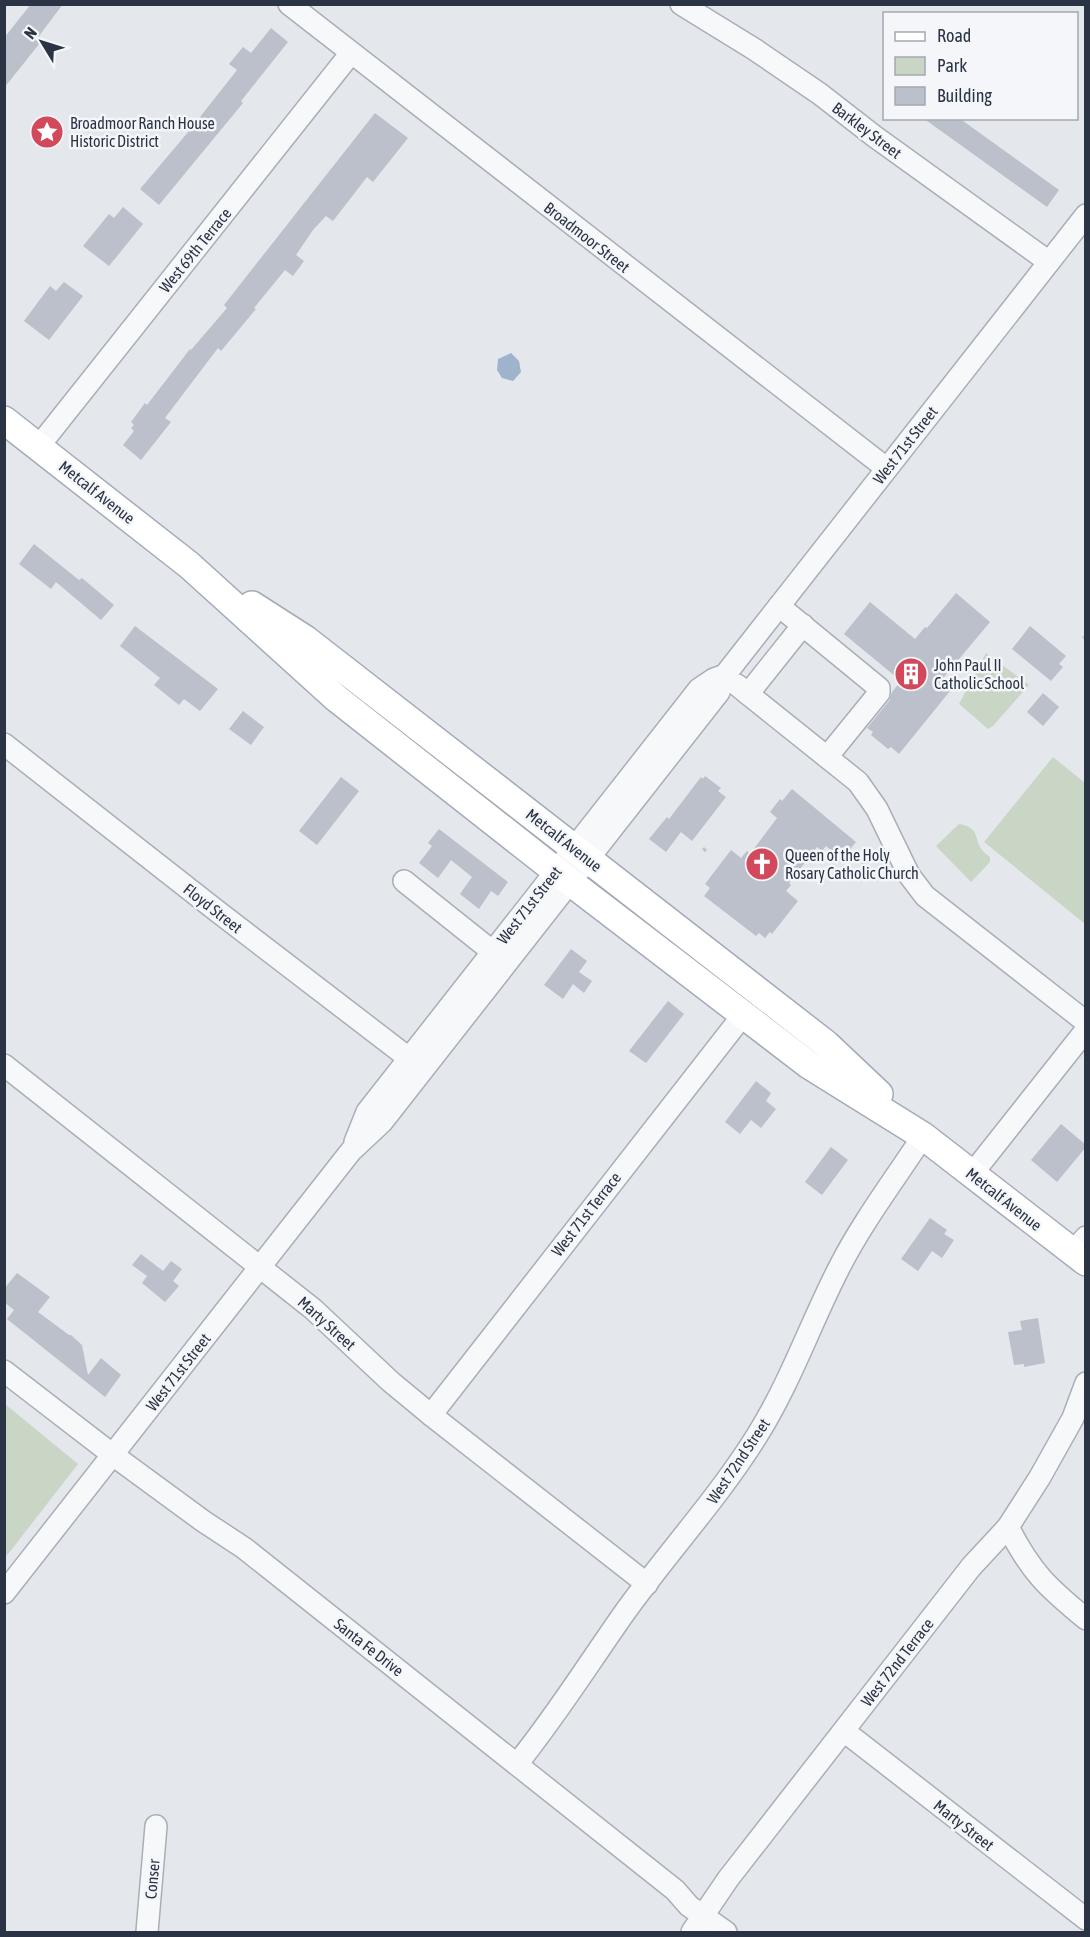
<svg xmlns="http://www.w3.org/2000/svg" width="1090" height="1937" font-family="'Asap Condensed',sans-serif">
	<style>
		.green { fill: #c9d6c5 }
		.water { fill: #9fb4cc }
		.building { fill: #bbc0ca }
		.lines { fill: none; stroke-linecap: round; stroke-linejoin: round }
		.minor-casing { stroke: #a9aeb7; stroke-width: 24 }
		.major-casing { stroke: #a3abb8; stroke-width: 30 }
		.path { stroke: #c2c5cb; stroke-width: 3; stroke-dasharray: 4.5 4.5; stroke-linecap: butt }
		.minor { stroke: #f7f8fa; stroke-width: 21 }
		.major { stroke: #fff; stroke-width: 27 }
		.labels { text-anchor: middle; stroke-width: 5; stroke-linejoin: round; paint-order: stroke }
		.poi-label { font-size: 16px; fill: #2b3445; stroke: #f4f6f9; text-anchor: start }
		.street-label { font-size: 16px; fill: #2b3445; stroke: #f4f6f9 }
	</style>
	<rect width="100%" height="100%" fill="#e4e7ec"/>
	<g class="green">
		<path d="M986 653 1029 685 993 726 988 729 959 704Z"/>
		<path d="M1053 757 1085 783V924L984 842Z"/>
		<path d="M959 824C981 828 973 838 982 850 984 853 988 855 990 857V862L971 882 936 846Z"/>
		<path d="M5 1404 78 1464 5 1558Z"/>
	</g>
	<path class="water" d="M511 353 519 361 521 372 513 381 502 378 497 370 498 359Z"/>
	<g class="building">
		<path d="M31 4H63L36 40 40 43 4 88V38Z"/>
		<path d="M271 28 288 42 241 101 243 103 159 205 140 189 189 131 237 70 229 64 243 47 251 53Z"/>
		<path d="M375 113 408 138 373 182 367 177 333 221 326 216 313 230 296 255 304 261 293 276 285 270 254 308 256 309 221 351 218 348 165 418 171 422 141 460 123 445 134 431 131 428 134 425 131 422 145 403 147 405 190 349 191 350 227 308 224 305 242 282Z"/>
		<path d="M923 118H959L1059 190 1047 207Z"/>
		<path d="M123 207 143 224 109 266 83 246 109 214 114 218Z"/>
		<path d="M64 282 83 296 49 340 24 321 50 286 56 291Z"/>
		<path d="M34 544 79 580 82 578 114 605 101 620 56 582 51 589 19 564Z"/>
		<path d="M956 593 990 622 939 683 950 691 899 754 891 747 888 749 871 735 873 732 867 728 889 701 892 692 901 681 844 634 870 602 915 639 925 627 927 628Z"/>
		<path d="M135 626 218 689 200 711 184 699 179 705 154 685 160 678 120 646Z"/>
		<path d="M1030 626 1066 656 1059 664 1063 667 1051 681 1012 649Z"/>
		<path d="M1043 693 1059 707 1043 726 1027 712Z"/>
		<path d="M243 711 264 727 251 745 229 729Z"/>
		<path d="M705 776 721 788 718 791 726 797 692 841 681 832 666 852 649 839 667 817 669 819 701 777 703 779Z"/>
		<path d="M341 777 359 791 317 845 299 831Z"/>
		<path d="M792 789 856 842 842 859 826 846 822 851 817 847 789 883 791 885 786 891 798 901 772 934 770 932 765 938 759 933 756 936 704 896 710 888 705 884 731 850 741 858 747 851 750 854 777 818 770 812 780 799 782 801Z"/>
		<path d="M439 829 508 882 498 896 491 891 479 909 460 894 472 877 451 860 438 878 419 863 432 846 428 843Z"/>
		<path d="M571 949 587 961 579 972 592 981 584 993 573 984 563 999 544 985Z"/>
		<path d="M668 1001 684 1014 646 1063 629 1051Z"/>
		<path d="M756 1081 771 1093 766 1101 776 1109 761 1128 751 1120 740 1134 725 1122Z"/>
		<path d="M1061 1124 1086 1145V1147L1057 1182 1031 1160Z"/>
		<path d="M831 1147 848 1160 822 1195 805 1182Z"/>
		<path d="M930 1218 947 1230 944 1234 954 1240 942 1258 932 1251 918 1271 901 1259Z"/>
		<path d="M141 1254 163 1271 171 1261 182 1269 173 1281 179 1286 165 1302 142 1283 147 1276 132 1265Z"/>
		<path d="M17 1273 50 1297 38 1312 69 1335H71L82 1345 88 1375 101 1358 121 1375 105 1397 7 1319 14 1310 4 1302V1289Z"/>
		<path d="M1038 1318 1045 1363 1024 1367V1364L1014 1365 1008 1332 1022 1330 1020 1321Z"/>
	</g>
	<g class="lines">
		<g class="minor-casing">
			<g id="minor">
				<path d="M289 4 886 468"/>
				<path d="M681 4 754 49 820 94 874 136 1049 262"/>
				<path d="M39 446 351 53"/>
				<path d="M779 606 879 688V693L827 757"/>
				<path d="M737 685 748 694 803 625"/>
				<path d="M748 694 858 782 877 809 909 875 925 896 1086 1022"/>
				<path d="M4 744 217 911 419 1066"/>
				<path d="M404 881 493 952"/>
				<path d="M4 1065 313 1309 391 1382 431 1415 647 1584"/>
				<path d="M355 1142 367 1112 699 689 714 679 725 675"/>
				<path d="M972 1174 1086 1030"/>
				<path d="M1073 1252 1086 1237"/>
				<path d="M4 1371 113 1455 203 1521 244 1548 675 1890 689 1906 726 1932"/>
				<path d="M431 1415 743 1015"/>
				<path d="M1008 1527C1031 1572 1047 1587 1086 1619"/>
				<path d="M4 1593 351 1151 382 1122 719 692 725 675 1086 215"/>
				<path d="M844 1731 1086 1919"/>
				<path d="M517 1764C556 1716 589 1663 625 1612 668 1552 719 1497 758 1434 791 1381 811 1322 840 1266 863 1221 895 1179 923 1136"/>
				<path d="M147 1932 156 1826"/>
				<path d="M692 1932 728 1879 971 1567 1008 1527 1040 1477 1073 1418 1086 1383"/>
			</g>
		</g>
		<g class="major-casing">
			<g id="major">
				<path d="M4 420 189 565 336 698 570 882 809 1065 923 1136 1086 1262"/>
				<path d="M252 605 305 639 826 1044 879 1094"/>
			</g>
		</g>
		<g class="path">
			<path d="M1083 638 1086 636"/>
			<path d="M703 848 707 852"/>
			<path d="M862 863 865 865"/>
		</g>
		<use href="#minor" class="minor"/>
		<use href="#major" class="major"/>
	</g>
	<defs>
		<g id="sight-disc" transform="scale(1.725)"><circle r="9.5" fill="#d1495b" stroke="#f4f6f9"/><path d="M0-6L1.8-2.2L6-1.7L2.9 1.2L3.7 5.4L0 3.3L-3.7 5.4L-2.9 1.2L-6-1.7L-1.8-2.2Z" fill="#fff"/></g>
		<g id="building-disc" transform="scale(1.725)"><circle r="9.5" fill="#d1495b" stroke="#f4f6f9"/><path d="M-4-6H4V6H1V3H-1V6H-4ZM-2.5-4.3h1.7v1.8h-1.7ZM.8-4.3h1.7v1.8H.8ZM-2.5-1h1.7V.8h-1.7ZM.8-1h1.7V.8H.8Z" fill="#fff"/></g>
		<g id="church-disc" transform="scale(1.725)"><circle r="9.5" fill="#d1495b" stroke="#f4f6f9"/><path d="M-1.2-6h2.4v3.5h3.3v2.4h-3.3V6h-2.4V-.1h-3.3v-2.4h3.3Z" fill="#fff"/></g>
	</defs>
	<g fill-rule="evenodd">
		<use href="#sight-disc" x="47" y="132"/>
		<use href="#building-disc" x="911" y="674"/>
		<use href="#church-disc" x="762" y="864"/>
	</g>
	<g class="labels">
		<g class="poi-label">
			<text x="70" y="129">Broadmoor Ranch House<tspan x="70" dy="18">Historic District</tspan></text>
			<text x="934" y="671">John Paul II<tspan x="934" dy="18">Catholic School</tspan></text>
			<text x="785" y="861">Queen of the Holy<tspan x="785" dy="18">Rosary Catholic Church</tspan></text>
		</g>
		<g class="street-label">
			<text transform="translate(867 130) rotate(37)" y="6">Barkley Street</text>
			<text transform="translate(587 237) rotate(38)" y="6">Broadmoor Street</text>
			<text transform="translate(195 250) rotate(-51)" y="6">West 69th Terrace</text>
			<text transform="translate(905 445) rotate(-52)" y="6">West 71st Street</text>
			<text transform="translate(97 492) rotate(38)" y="6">Metcalf Avenue</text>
			<text transform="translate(564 840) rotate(38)" y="6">Metcalf Avenue</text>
			<text transform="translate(529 905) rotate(-52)" y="6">West 71st Street</text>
			<text transform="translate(213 908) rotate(38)" y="6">Floyd Street</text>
			<text transform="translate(1004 1199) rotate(38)" y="6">Metcalf Avenue</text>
			<text transform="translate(586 1214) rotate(-52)" y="6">West 71st Terrace</text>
			<text transform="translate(327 1323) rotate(42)" y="6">Marty Street</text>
			<text transform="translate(178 1372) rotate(-52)" y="6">West 71st Street</text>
			<text transform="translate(738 1461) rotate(-56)" y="6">West 72nd Street</text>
			<text transform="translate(369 1647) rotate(38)" y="6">Santa Fe Drive</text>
			<text transform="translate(897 1662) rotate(-52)" y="6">West 72nd Terrace</text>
			<text transform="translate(964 1825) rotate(38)" y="6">Marty Street</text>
			<text transform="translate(152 1879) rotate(-85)" y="6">Conser</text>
		</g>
	</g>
	<rect width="1090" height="1937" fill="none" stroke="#2b3445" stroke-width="12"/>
	<rect x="883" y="12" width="195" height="108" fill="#f4f6f9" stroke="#a4a8b1" stroke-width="1.5"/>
	<rect x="895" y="32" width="30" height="9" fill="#ffffff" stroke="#a4a8b1" stroke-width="1.5"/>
	<text x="937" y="42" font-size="18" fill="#2b3445">Road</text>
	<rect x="895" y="57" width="30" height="18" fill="#c9d6c5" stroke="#a4a8b1" stroke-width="1.5"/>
	<text x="937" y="72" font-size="18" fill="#2b3445">Park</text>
	<rect x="895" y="87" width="30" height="18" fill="#bbc0ca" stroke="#a4a8b1" stroke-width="1.5"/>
	<text x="937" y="102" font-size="18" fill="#2b3445">Building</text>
	<g transform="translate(42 42) rotate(308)" stroke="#f4f6f9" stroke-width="4.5" paint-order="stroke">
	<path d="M0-4.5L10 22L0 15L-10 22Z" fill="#2b3445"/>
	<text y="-9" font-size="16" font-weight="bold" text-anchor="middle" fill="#2b3445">N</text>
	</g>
</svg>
